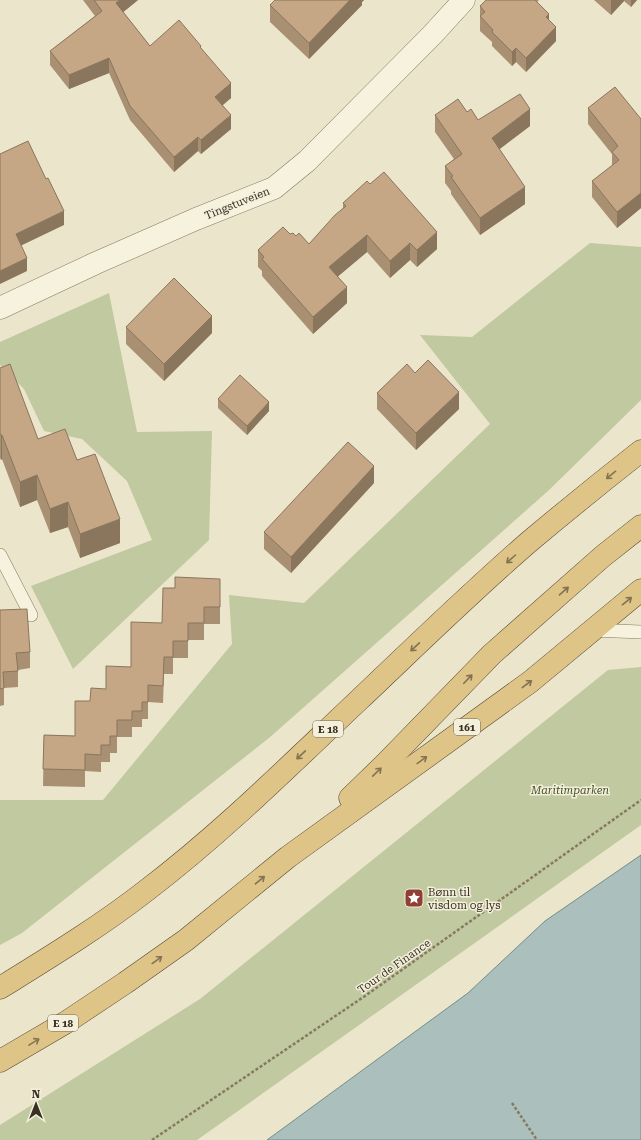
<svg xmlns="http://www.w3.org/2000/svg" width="641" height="1140" font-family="'Roboto Serif',serif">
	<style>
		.green { fill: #c0c9a0 }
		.water { fill: #abc0bc; stroke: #728e8a }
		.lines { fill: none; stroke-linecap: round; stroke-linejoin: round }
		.service-casing { stroke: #877961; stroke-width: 14 }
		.minor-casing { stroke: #877961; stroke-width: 23 }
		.trunk-casing { stroke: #554734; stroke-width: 23 }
		.path { stroke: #877961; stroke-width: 2.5; stroke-dasharray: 3 2; stroke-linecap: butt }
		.service { stroke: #f6f2de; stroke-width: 13 }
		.minor { stroke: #f6f2de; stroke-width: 22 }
		.trunk { stroke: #dec487; stroke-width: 22 }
		.wall { fill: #a99072 }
		.shaded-wall { fill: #8a755d }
		.building { fill: #c5a785; stroke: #8a755d }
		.oneway { stroke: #837350 }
		.labels { text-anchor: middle; stroke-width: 3; stroke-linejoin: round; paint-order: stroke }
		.shield { fill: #f3efda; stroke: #71695a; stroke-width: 1 }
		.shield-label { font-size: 10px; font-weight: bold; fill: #393023 }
		.street-label { font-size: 11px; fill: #393023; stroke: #f3efda }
		.park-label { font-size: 11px; font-style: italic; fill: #45532b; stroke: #f3efda }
		.poi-label { font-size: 11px; fill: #393023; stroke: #f3efda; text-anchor: start }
	</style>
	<rect width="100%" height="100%" fill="#ebe5cb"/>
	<g class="green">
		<path d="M590 243 641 247V400L548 491 269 738 22 933 0 945V800H103L232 644 229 595 304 603 490 424 420 335 472 337Z"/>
		<path d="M109 293 137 432 212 431 209 540 73 669 31 586 152 540 127 481 82 439 44 431 24 389 0 365V342Z"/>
		<path d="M641 667V825L197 1140H0V1125L200 999 608 670Z"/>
	</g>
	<path class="water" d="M641 855V1140H267L468 993 545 921Z"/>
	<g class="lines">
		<g class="service-casing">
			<g id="service">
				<path d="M0 555 31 615"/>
				<path d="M592 630 641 632"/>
			</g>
		</g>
		<g class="minor-casing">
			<path id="minor" d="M0 308 96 263 196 219 274 188 307 161 433 34 464 0"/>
		</g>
		<g class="trunk-casing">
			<g id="trunk">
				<path d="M350 798 385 764 492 654 603 556 641 526"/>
				<path d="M0 988C50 957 101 926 147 890 223 832 291 764 360 699 416 646 472 591 530 541 567 510 604 480 641 451"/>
				<path d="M0 1061 65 1023 125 983 186 940 288 857 530 682 641 590"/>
			</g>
		</g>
		<g class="path">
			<path d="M512 1103 537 1140"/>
			<path d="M152 1140 365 996 641 800"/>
		</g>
		<use href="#service" class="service"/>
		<use href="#minor" class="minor"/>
		<use href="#trunk" class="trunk"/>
	</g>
	<g class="wall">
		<path d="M83 0H138L123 12 150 46 201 48 231 98 222 105 231 129 201 154 198 151 174 172 130 120 109 73 69 89 50 65V51L95 16Z"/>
		<path d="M275 0H364L362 2V5L309 59 270 22V5Z"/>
		<path d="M486 0H539L537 2 549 20 556 41 526 72 516 62 512 66 492 46V42L480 31V6Z"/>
		<path d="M594 0H637L631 7 624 1 611 15Z"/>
		<path d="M588 108 641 119V208L617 228 592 197V181L612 166V154L588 124Z"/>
		<path d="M467 112 478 120 530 126 499 149 525 204 480 235 451 194V191L445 183V166L454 159 435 132V115Z"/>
		<path d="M370 184 437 249 417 267 410 260 390 278 367 252 338 276 347 303 313 334 262 276V271L258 267V250L290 234 296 236 309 244 343 208V203Z"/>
		<path d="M126 327 212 333 164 381 126 344Z"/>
		<path d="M0 368 38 439 77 460 120 543 80 558 68 527 50 533 37 500 20 507 2 459 1 460 0 458Z"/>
		<path d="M377 393 459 409 416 450 377 409Z"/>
		<path d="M218 399 269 411 247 435 218 408Z"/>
		<path d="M374 483 291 573 264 549V532Z"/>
		<path d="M175 588 220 596V624H204V640H188V658H173V674H164L163 703 148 702V719H142V727H132V737H117V753H110V762H101V772L85 771V787L43 786 44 735 75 736 90 701 106 689 131 667 162 623Z"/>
		<path d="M0 610 30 652V668L18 670V687L4 688V705L0 706Z"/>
	</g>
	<g class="shaded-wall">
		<path d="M120 0H138L116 18V3Z"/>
		<path d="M350 0H364L362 2V5L309 59V43Z"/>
		<path d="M611 0H624V1L611 15Z"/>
		<path d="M631 0H637L631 7Z"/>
		<path d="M549 14V29L546 17Z"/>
		<path d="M556 27V41L526 72V58Z"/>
		<path d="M516 48V62L512 66V52Z"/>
		<path d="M109 58V73L69 89V75Z"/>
		<path d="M231 83V98L215 112V97Z"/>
		<path d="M530 109V126L492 155V138Z"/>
		<path d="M231 115V129L201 154V140Z"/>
		<path d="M198 137V151L174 172V157Z"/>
		<path d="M525 187V204L480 235V218Z"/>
		<path d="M641 193V208L617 228V212Z"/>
		<path d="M64 211V225L16 248V234Z"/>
		<path d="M437 232V249L417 267V250Z"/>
		<path d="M367 235V252L329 284V267Z"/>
		<path d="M410 243V260L390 278V261Z"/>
		<path d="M27 258V271L0 284V271Z"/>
		<path d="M347 287V303L313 334V317Z"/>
		<path d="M212 316V333L164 381V364Z"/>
		<path d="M459 392V409L416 450V433Z"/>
		<path d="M269 402V411L247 435V426Z"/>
		<path d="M1 435H2V459L1 460Z"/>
		<path d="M374 466V483L291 573V557Z"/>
		<path d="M37 475V500L20 507V482Z"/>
		<path d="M68 502V527L50 533V509Z"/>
		<path d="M120 519V543L80 558V534Z"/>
	</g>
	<g class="building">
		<path d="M94 0H120L116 3 150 46 179 20 201 46 200 47 231 83 215 97 231 115 201 140 198 137 174 157 130 106 109 58 69 75 50 51 102 11Z"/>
		<path d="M275 0H350L309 43 270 5Z"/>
		<path d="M486 0H535L549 14 546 17 556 27 526 58 516 48 512 52 492 32 493 30 480 16 485 12 480 6Z"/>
		<path d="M615 87 641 119V193L617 212 592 181 619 160 612 152 618 146 588 108Z"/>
		<path d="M520 94 530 109 492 138 525 187 480 218 451 177 453 176 445 166 462 154 435 115 458 99 467 112 471 109 478 120Z"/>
		<path d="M28 141 46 179 48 178 64 211 16 234 27 258 0 271V154Z"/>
		<path d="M384 172 437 232 417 250 410 243 390 261 367 235 329 267 347 287 313 317 262 259 264 257 258 250 283 227 290 234 293 233 296 236 299 233 309 244 335 215 346 206 343 203 367 181 370 184Z"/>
		<path d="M174 278 212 316 164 364 126 327Z"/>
		<path d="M428 360 459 392 416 433 377 393 407 364 415 373Z"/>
		<path d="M10 364 38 439 65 429 77 460 95 454 120 519 80 534 68 502 50 509 37 475 20 482 2 435H1L0 434V368Z"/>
		<path d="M240 375 269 402 247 426 218 399Z"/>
		<path d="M348 442 374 466 291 557 264 532Z"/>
		<path d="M175 577 220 579V607H204V623H188V641H173V657H164L163 686 148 685V702H142V711H132V720H117V736H110V745H101V755L85 754V770L43 769 44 735 75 736V701H90L91 688 106 689V666L131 667V622L162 623 163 588H175Z"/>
		<path d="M27 609 30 652 16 653 18 671 3 672 4 688 0 689V610Z"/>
	</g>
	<defs><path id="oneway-shaft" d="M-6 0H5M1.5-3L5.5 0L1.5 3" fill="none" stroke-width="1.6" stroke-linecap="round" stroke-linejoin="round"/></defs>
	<g class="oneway">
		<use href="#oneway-shaft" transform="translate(611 475) rotate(141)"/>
		<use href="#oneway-shaft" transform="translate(511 559) rotate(138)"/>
		<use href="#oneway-shaft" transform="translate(564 591) rotate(-41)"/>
		<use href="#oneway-shaft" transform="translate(627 601) rotate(-39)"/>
		<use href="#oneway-shaft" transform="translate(415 647) rotate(137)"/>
		<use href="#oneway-shaft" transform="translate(468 679) rotate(-46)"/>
		<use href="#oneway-shaft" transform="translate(527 684) rotate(-37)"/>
		<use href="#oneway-shaft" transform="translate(301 755) rotate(137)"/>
		<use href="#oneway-shaft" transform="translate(422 760) rotate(-36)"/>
		<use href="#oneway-shaft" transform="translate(377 772) rotate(-44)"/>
		<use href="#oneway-shaft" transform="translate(260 880) rotate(-40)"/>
		<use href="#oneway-shaft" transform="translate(157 960) rotate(-36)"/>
		<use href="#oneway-shaft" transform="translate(34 1042) rotate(-31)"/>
	</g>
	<defs>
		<g id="sight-square" transform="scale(1)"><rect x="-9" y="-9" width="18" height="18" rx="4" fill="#903f36" stroke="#f3efda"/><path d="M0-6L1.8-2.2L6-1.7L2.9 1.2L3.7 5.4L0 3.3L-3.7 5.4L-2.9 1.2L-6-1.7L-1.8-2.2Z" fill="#fff"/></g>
	</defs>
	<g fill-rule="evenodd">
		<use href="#sight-square" x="414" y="898"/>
	</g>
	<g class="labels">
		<g class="shield">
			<rect x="454" y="719" width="26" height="16" rx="3"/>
			<rect x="313" y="721" width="30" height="16" rx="3"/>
			<rect x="48" y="1015" width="30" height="16" rx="3"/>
		</g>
		<g class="shield-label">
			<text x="467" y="731">161</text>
			<text x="328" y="733">E 18</text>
			<text x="63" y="1027">E 18</text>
		</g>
		<g class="street-label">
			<text transform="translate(237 203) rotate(-22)" y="4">Tingstuveien</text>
			<text transform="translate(394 966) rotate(-35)" y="4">Tour de Finance</text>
		</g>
		<g class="park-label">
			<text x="570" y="794">Maritimparken</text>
		</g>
		<g class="poi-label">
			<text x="428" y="896">Bønn til<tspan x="428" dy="13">visdom og lys</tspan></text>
		</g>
	</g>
	<g transform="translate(36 1104)" stroke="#f3efda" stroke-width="3" paint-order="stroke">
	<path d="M0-3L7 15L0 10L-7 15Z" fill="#393023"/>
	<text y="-6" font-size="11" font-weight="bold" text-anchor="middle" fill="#393023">N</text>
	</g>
</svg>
